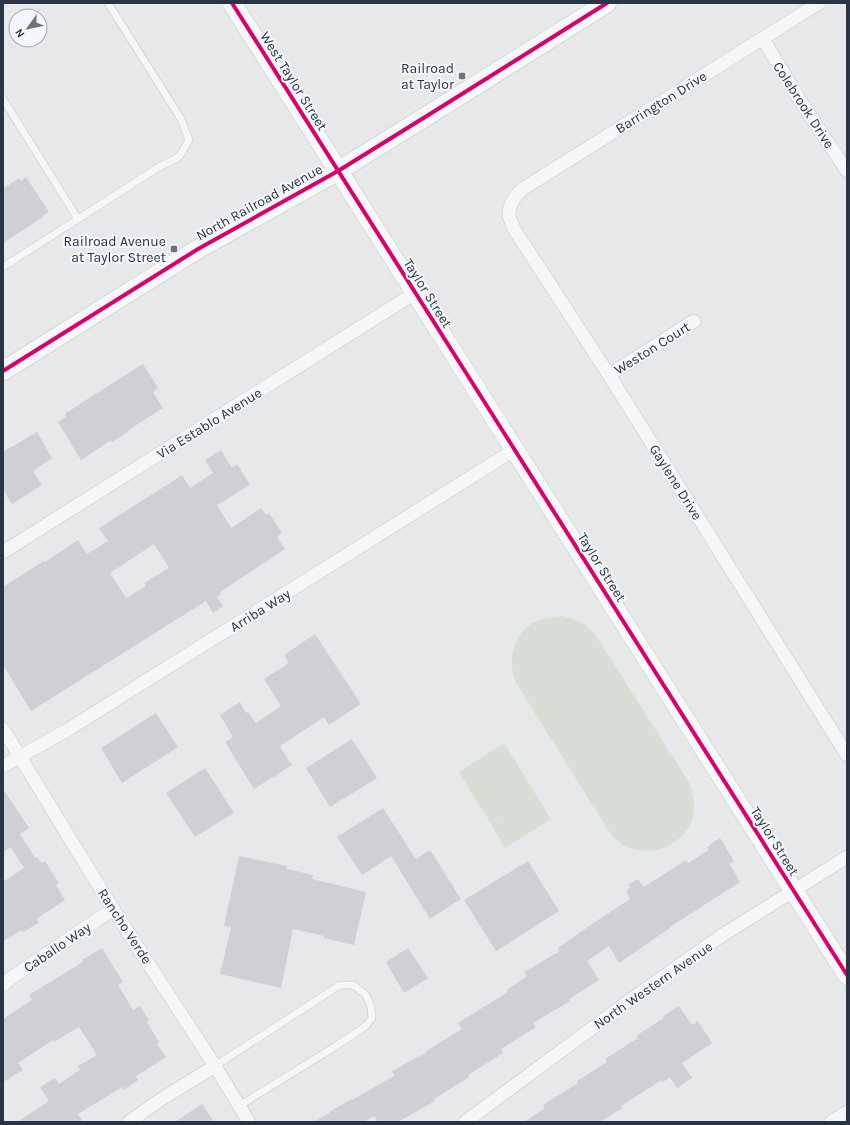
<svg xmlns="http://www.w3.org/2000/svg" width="850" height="1125" font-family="Karla,sans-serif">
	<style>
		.green { fill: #d6ded6 }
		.building { fill: #ced0d3; fill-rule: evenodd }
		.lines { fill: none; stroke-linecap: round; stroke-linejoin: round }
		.lane-casing { stroke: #c4c6c8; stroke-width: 8 }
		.street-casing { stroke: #c4c6c8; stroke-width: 14 }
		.secondary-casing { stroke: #c4c6c8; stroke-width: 20 }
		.lane { stroke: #f5f6f7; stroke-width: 7 }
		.street { stroke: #f5f6f7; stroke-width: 13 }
		.secondary { stroke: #f8f8f8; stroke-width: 19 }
		.cycleway-casing { stroke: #f4f6f9; stroke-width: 6 }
		.cycleway { stroke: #d6006c; stroke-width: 4 }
		.poi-dot { fill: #6c737f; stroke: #f4f6f9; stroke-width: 1.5 }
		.labels { text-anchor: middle; stroke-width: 4; stroke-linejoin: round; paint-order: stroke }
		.poi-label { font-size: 14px; fill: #2b3445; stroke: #f4f6f9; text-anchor: end }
		.street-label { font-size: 14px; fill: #2b3445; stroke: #f4f6f9 }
	</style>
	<rect width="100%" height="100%" fill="#e6e8ea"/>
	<g class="green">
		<path d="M562 616C577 620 584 622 595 634L690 784C692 792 695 802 694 811 690 841 657 859 629 848 621 845 615 839 610 833L516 683C507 661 513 631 537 621 545 618 553 617 562 616Z"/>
		<path d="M504 743 551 819 505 848 490 823 504 813 490 822 474 797 488 788 474 797 459 772Z"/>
	</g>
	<g class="building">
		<path d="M26 177 49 212 42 216 43 217 3 243V189L19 178 21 181Z"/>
		<path d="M143 364 158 388 153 392 163 408 127 431 128 432 112 442 111 440 81 460 58 422 66 417 65 414 86 400Z"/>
		<path d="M37 432 52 458 33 471 42 485 12 504 3 490V452Z"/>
		<path d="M221 450 232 468 237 464 250 485 217 505 231 528 261 508 266 515 269 513 282 533 277 537 285 549 220 592 221 594 217 597 223 606 213 613 206 601 31 711 3 665V587L44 561 45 562 78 540 87 554 108 541 99 528 167 485 182 475 190 488 213 473 205 460ZM154 544 169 568 144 583 146 586 126 598 110 573Z"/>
		<path d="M315 634 361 704 329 725 324 717 280 746 292 765 254 789 225 742 233 737 220 715 240 702 246 713 248 712 256 723 281 706 264 679 289 663 284 655Z"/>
		<path d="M156 713 178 747 122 783 101 748Z"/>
		<path d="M352 739 377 778 330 807 306 768Z"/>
		<path d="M205 768 234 813 195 837 166 793Z"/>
		<path d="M3 789 29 828 20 834 35 858 37 857 41 863 45 861 59 883 56 885 65 900 36 919 39 922 24 932 22 930 3 941V882L24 868 11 847 3 852Z"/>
		<path d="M383 808 416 859 430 850 461 899 430 919 391 856 362 875 337 837Z"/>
		<path d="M720 838 734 861 729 864 737 876V877L740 882 670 927V928L619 963 609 946 587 961 599 980 569 999 570 1001 533 1023 536 1027 501 1049 503 1053 468 1075 469 1077 434 1099 435 1101 398 1122H378L374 1116 364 1122H314L330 1113 329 1112 352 1099V1100L394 1076 392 1071 427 1052 426 1051 462 1029 458 1023 508 992 507 990 527 976 524 972 560 951 558 948 592 924 630 899 626 891 630 888 628 885 638 879 644 887 686 860 688 863 709 850 707 847Z"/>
		<path d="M239 856 287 866V869L313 875 312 879 366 892 354 945 324 938V936L293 929 281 988 220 974 231 927 224 926Z"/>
		<path d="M528 861 559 911 496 951 464 900Z"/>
		<path d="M102 948 123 982 118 985 133 1010 140 1006 149 1020 147 1022 159 1042 157 1044 166 1057 136 1076 138 1080 124 1090 122 1087 78 1114 83 1122H17L49 1101 40 1087 55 1078 59 1084 80 1070 78 1066 97 1055 79 1027 54 1042 53 1040 18 1063 23 1070 3 1082V1019L32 1000 29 995 83 962 82 960Z"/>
		<path d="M408 948 428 978 404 993 386 962Z"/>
		<path d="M679 1006 692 1025 698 1021 712 1043 682 1063 692 1078 677 1088 670 1077 663 1082 662 1080 621 1106 622 1108 600 1122H524L545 1108 543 1105 578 1083 577 1081 607 1062 605 1059 638 1038 636 1036 664 1018 663 1016Z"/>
		<path d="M202 1104 214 1122H175Z"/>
	</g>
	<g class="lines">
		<g class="lane-casing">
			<g id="lane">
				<path d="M3 99 78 219"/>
				<path d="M3 267 159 167 179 157 189 140 181 119 108 3"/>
				<path d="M215 1066 340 985H353L366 995 371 1007 372 1018 366 1026 336 1046 239 1106"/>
			</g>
		</g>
		<g class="street-casing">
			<g id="street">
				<path d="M819 3 524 188C516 194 508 205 509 216 510 220 513 225 514 229L609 375 847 755"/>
				<path d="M763 39 803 105 847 171"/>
				<path d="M609 375 694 321"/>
				<path d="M3 552 415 293"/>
				<path d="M3 729 113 909 215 1066 249 1122"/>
				<path d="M3 766 69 729 514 450"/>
				<path d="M3 985 11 978 113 909"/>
				<path d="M129 1122 160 1100 215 1066"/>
				<path d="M465 1122 622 1006 718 938 847 857"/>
				<path d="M831 1122 847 1112"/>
			</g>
		</g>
		<g class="secondary-casing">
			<g id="secondary">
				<path d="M232 3 847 975"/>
				<path d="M3 371 198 249 338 171 430 114 607 3"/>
			</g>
		</g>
		<use href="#lane" class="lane"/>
		<use href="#street" class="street"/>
		<use href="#secondary" class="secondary"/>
		<g class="cycleway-casing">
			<g id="cycleway">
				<path d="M232 3 847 975"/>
				<path d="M3 371 198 249 338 171 430 114 607 3"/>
			</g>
		</g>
		<use href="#cycleway" class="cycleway"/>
	</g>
	<g class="poi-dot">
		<rect x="458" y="72" width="8" height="8" rx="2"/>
		<rect x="170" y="245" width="8" height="8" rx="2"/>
	</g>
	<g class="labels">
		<g class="poi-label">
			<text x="454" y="73">Railroad<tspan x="454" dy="16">at Taylor</tspan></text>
			<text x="166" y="246">Railroad Avenue<tspan x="166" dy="16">at Taylor Street</tspan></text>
		</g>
		<g class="street-label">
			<text transform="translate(294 81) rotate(58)" y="5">West Taylor Street</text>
			<text transform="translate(661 102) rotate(-32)" y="5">Barrington Drive</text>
			<text transform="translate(804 105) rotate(57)" y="5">Colebrook Drive</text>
			<text transform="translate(259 202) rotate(-29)" y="5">North Railroad Avenue</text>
			<text transform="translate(428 293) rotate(58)" y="5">Taylor Street</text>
			<text transform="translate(652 348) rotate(-32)" y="5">Weston Court</text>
			<text transform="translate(209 423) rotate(-32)" y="5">Via Establo Avenue</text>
			<text transform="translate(676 482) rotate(58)" y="5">Gaylene Drive</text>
			<text transform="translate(602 567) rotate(58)" y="5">Taylor Street</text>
			<text transform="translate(260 610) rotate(-32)" y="5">Arriba Way</text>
			<text transform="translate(775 841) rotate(58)" y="5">Taylor Street</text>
			<text transform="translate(125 926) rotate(57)" y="5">Rancho Verde</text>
			<text transform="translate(57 947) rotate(-34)" y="5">Caballo Way</text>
			<text transform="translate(653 985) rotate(-35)" y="5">North Western Avenue</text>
		</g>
	</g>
	<rect width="850" height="1125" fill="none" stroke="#2b3445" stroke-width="8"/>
	<g transform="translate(28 28) rotate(237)"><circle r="19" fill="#f4f6f9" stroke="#a4a8b1"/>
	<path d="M0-3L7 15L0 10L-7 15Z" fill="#6c737f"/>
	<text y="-6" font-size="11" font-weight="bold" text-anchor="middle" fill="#2b3445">N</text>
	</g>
</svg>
